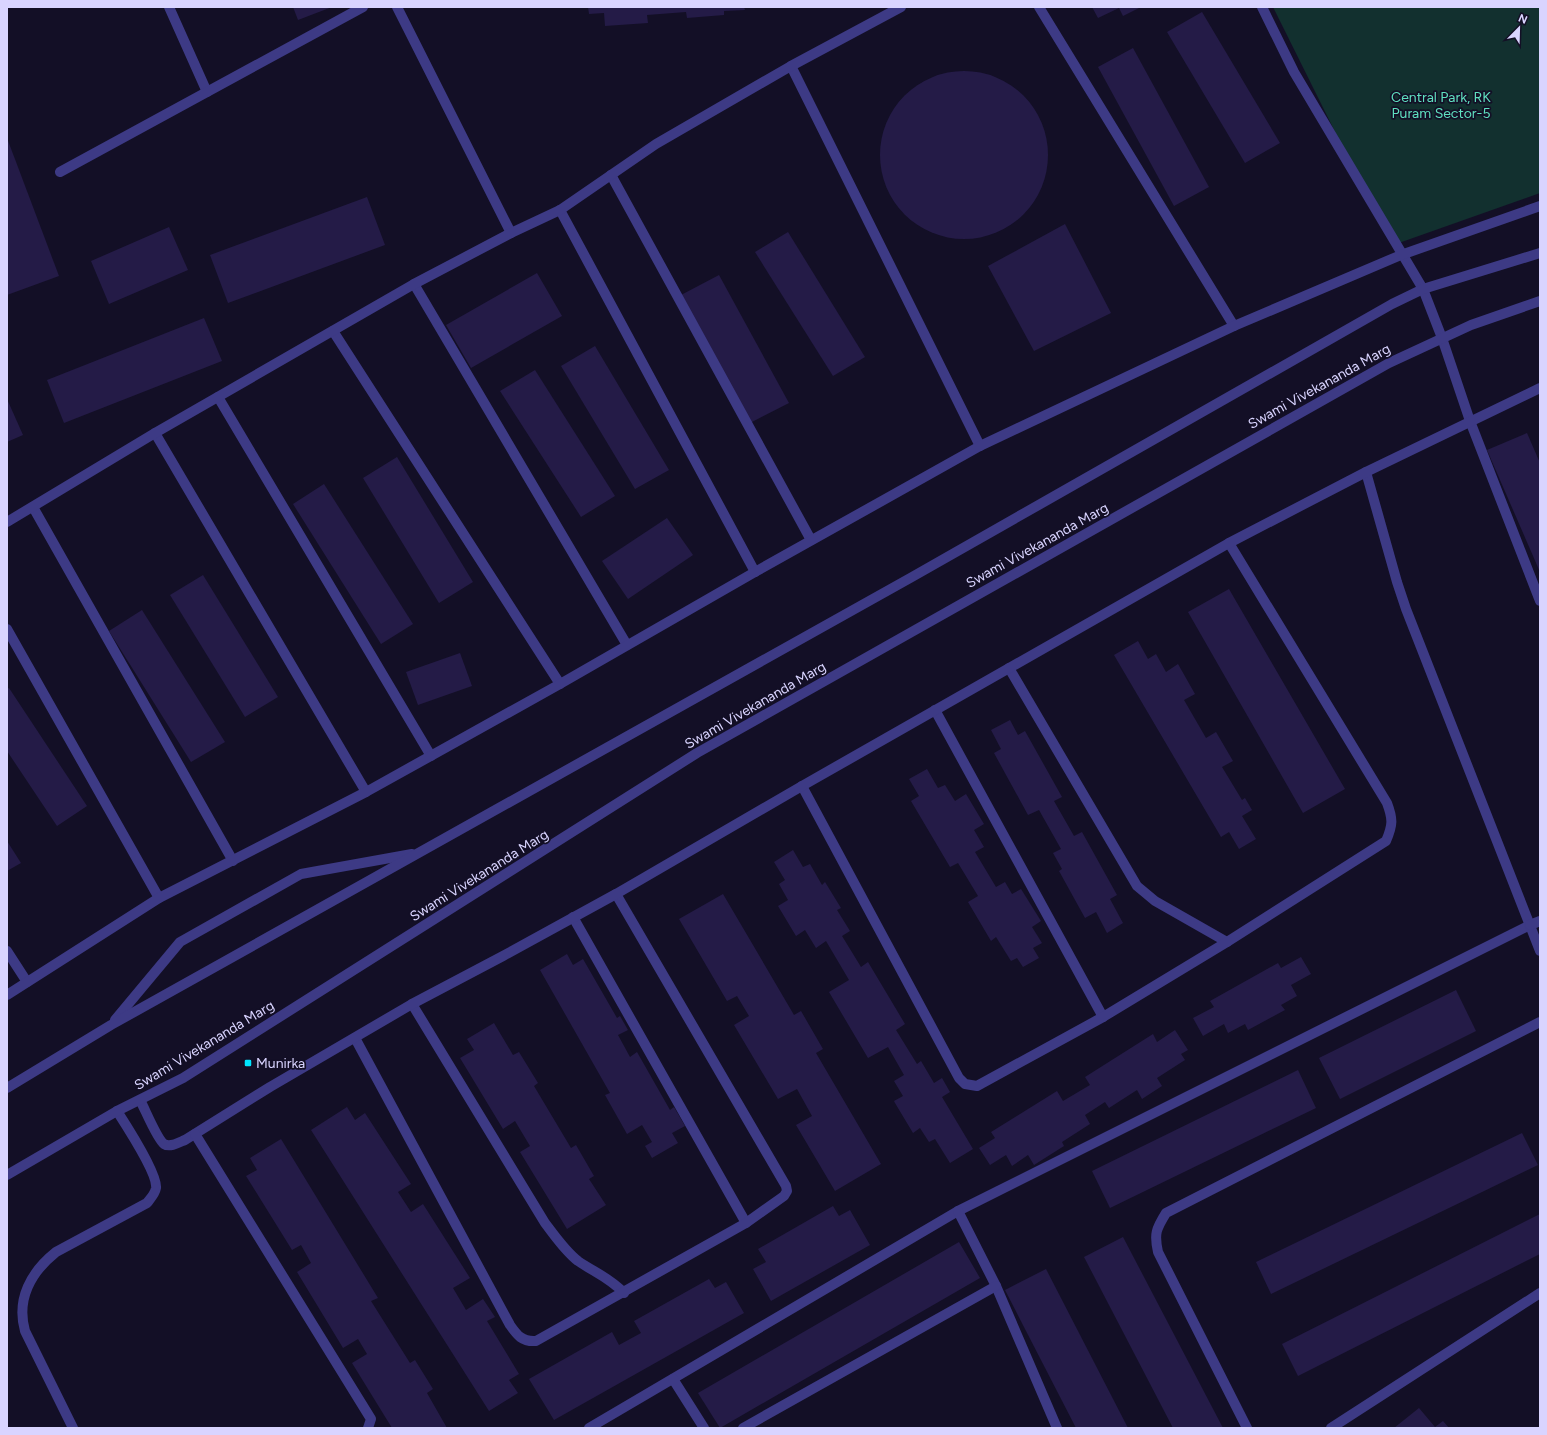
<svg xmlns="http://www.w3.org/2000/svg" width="1547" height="1435" font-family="Figtree,sans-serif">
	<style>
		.green { fill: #12302f }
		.building { fill: #241b47 }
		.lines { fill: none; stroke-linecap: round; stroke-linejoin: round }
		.service { stroke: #3d3a85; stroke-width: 10 }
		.minor { stroke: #3d3a85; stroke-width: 10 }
		.tertiary { stroke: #3d3a85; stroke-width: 10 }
		.poi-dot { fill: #00e5ff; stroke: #130f26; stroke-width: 1.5 }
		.labels { text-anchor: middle; stroke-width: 3.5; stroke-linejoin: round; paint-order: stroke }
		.park-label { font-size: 14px; fill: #5fe0c0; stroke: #130f26 }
		.street-label { font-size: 14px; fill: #d9d4ff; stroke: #130f26 }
		.poi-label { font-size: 14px; fill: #d9d4ff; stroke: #130f26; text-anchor: start }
	</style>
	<rect width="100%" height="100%" fill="#130f26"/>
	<path class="green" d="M1273 7H1540V193L1396 244 1359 180Z"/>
	<g class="building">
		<path d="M293 7H332L298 20Z"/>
		<path d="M588 7H744L745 10 724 11V15L687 18 686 12 647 15 648 23 605 26 604 13 589 14Z"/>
		<path d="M1092 7H1141L1123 16 1119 8 1098 18Z"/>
		<path d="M1202 12 1280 143 1245 163 1167 32Z"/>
		<path d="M1133 48 1209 187 1174 206 1098 67Z"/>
		<circle cx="964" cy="155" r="84"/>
		<path d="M7 138 59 276 7 295Z"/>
		<path d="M367 197 385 245 228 303 210 255Z"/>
		<path d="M1065 224 1111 313 1034 351 988 266Z"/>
		<path d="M169 227 188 270 109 304 91 261Z"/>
		<path d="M788 232 865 357 833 376 755 252Z"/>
		<path d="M537 273 562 316 471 368 446 325Z"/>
		<path d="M719 275 789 403 750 423 681 295Z"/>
		<path d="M204 318 222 361 64 423 47 380Z"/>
		<path d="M595 346 669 470 635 489 561 366Z"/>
		<path d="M535 370 615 496 581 517 500 391Z"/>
		<path d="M7 399 23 435 7 442Z"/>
		<path d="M1527 433 1540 463V572L1487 450Z"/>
		<path d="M397 457 473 582 439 603 363 478Z"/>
		<path d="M324 484 413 624 381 644 293 504Z"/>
		<path d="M667 518 693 555 628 599 602 561Z"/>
		<path d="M203 575 278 697 245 717 170 595Z"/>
		<path d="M1229 589 1345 789 1303 813 1188 612Z"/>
		<path d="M142 610 225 742 191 762 109 631Z"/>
		<path d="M1138 641 1148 659 1156 654 1166 672 1178 664 1195 694 1184 700 1206 738 1216 732 1233 761 1222 767 1242 800 1245 798 1252 810 1242 816 1256 839 1239 849 1229 832 1221 837 1114 655Z"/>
		<path d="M460 653 472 686 418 705 406 672Z"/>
		<path d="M9 688 87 806 57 826 7 751V689Z"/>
		<path d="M1010 720 1018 735 1025 731 1062 797 1054 801 1074 836 1082 832 1117 895 1110 899 1123 923 1107 933 1096 912 1085 918 1059 871 1062 869 1053 853 1061 849 1039 810 1028 815 994 753 1001 749 991 730Z"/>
		<path d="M927 769 938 788 945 785 955 801 966 794 984 824 974 830 984 847 975 852 996 887 1005 882 1012 894 1021 889 1041 921 1032 927 1042 943 1033 948 1039 958 1023 967 1017 958 1011 961 996 937 991 941 968 902 978 896 958 863 950 867 911 801 919 796 909 779Z"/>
		<path d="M7 841 21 863 7 871Z"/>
		<path d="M793 850 803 867 810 864 822 885 825 882 841 908 837 910 850 931 842 936 861 967 868 962 905 1024 896 1030 917 1064 921 1061 934 1083 942 1078 950 1092 942 1097 973 1149 950 1163 935 1139 929 1142 920 1128 913 1133 895 1103 894 1101 903 1096 894 1081 904 1075 888 1047 868 1058 829 992 849 980 826 941 816 948 805 930 796 936 778 906 788 900 779 884 785 880 774 862Z"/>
		<path d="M723 894 794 1015 801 1011 823 1049 816 1053 881 1164 835 1191 796 1125 812 1116 797 1089 778 1099 734 1025 749 1016 737 996 727 1001 679 919Z"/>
		<path d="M567 954 573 965 583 959 617 1018 620 1016 628 1030 618 1035 630 1057 637 1052 670 1110 674 1107 685 1126 672 1133 678 1143 652 1158 645 1146 652 1142 642 1125 627 1134 605 1095 610 1093 540 970Z"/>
		<path d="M1301 957 1311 974 1291 985 1297 996 1281 1005 1285 1010 1248 1030 1245 1024 1228 1033 1224 1024 1203 1036 1193 1018 1214 1007 1210 1001 1278 963 1281 968Z"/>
		<path d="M1456 990 1476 1031 1340 1099 1319 1058Z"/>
		<path d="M494 1023 513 1055 519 1052 538 1083 534 1086 571 1148 576 1145 594 1176 589 1179 606 1205 567 1229 520 1152 530 1146 515 1121 503 1129 460 1058 474 1050 467 1039Z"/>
		<path d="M1175 1030 1188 1050 1181 1054 1185 1060 1157 1078 1162 1086 1142 1099 1137 1090 1109 1108 1105 1102 1085 1115 1090 1124 1062 1142 1064 1146 1034 1165 1028 1155 1012 1166 1006 1155 990 1165 979 1148 995 1138 991 1132 1057 1091 1063 1101 1090 1085 1085 1077 1153 1034 1157 1042Z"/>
		<path d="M1298 1070 1316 1108 1110 1208 1092 1171Z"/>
		<path d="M347 1107 355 1120 365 1113 411 1184 398 1192 411 1212 423 1204 470 1278 453 1288 466 1310 483 1299 495 1317 487 1321 519 1374 509 1380 518 1393 489 1411 311 1130Z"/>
		<path d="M1522 1133 1538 1165 1271 1294 1256 1262Z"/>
		<path d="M281 1139 378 1298 371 1301 410 1363 415 1360 433 1389 427 1393 447 1428H392L352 1363 367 1354 358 1339 343 1348 297 1272 311 1263 301 1245 292 1250 246 1176 257 1170 250 1158Z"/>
		<path d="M833 1206 839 1216 850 1210 870 1245 771 1301 753 1269 766 1262 758 1249Z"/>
		<path d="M1540 1214V1254L1298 1376 1282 1344Z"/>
		<path d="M1123 1237 1223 1428H1173L1084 1257Z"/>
		<path d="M959 1242 980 1278 720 1428 698 1393Z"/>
		<path d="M1046 1269 1128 1428H1076L1005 1290Z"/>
		<path d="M709 1279 715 1288 726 1282 744 1313 554 1420 529 1379 612 1332 619 1345 641 1333 634 1321Z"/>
		<path d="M1419 1408 1435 1427 1443 1421 1449 1428H1394Z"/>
	</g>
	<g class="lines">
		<g class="service">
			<path d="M73 1428 25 1331C16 1299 31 1272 56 1252L147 1203C150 1199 155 1194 156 1188 158 1174 126 1125 117 1111"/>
			<path d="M589 1428 958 1211 1530 925"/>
		</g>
		<g class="minor">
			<path d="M169 7 207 92"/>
			<path d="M397 7 511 233"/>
			<path d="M1039 7 1234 326"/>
			<path d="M1262 7 1294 72 1423 289 1442 338 1470 421 1540 601"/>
			<path d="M791 66 980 446"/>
			<path d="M60 172 363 7"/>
			<path d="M611 175 811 540"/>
			<path d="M560 210 755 572"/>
			<path d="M414 284 627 645"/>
			<path d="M333 331 560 684"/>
			<path d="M218 397 431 756"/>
			<path d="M155 433 366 792"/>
			<path d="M1366 472 1397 582 1406 609 1540 951"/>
			<path d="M33 507 233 861"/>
			<path d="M7 522 155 433 414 284 511 233 560 210 656 144 791 66 901 7"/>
			<path d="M7 629 159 898"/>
			<path d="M1009 668 1137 886 1155 901 1227 942"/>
			<path d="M935 710 1103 1017"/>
			<path d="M802 786 959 1078 965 1084 977 1086 1103 1017 1227 942 1386 841C1393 825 1393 819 1387 803L1229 543"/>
			<path d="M573 917 746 1223"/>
			<path d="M1530 925 1540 921"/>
			<path d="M7 951 27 982"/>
			<path d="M7 995 159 898 366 792 560 684 755 572 980 446 1234 326 1401 255 1540 206"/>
			<path d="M412 1004 545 1223C555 1236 565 1251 578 1261 594 1272 610 1278 624 1293"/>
			<path d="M355 1038 510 1325C517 1335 522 1342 536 1341L746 1223 784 1196 787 1191 786 1186 616 894"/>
			<path d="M140 1100C145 1109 157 1139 164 1144 170 1148 180 1142 185 1140L270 1087 412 1004 503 956 616 894 802 786 1229 543 1366 472 1540 388"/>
			<path d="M195 1134 371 1419 368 1428"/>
			<path d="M958 1211 996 1286 1057 1428"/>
			<path d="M673 1379 704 1428"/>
			<path d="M743 1428 996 1286"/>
			<path d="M1247 1428 1158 1252C1154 1234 1156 1229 1166 1213L1540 1022"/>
			<path d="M1331 1428 1540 1293"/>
		</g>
		<g class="tertiary">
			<path d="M115 1020 180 942 301 874 412 854"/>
			<path d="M7 1088 111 1025 912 577 1392 304 1423 289 1540 253"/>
			<path d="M7 1175 117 1111 183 1078 697 753 1389 363 1471 325 1540 301"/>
		</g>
	</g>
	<rect class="poi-dot" x="244" y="1059" width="8" height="8" rx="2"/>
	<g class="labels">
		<g class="park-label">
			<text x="1441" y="102">Central Park, RK<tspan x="1441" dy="16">Puram Sector-5</tspan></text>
		</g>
		<g class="street-label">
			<text transform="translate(1319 386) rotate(-29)" y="5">Swami Vivekananda Marg</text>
			<text transform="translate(1037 545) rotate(-29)" y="5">Swami Vivekananda Marg</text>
			<text transform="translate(755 705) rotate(-30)" y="5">Swami Vivekananda Marg</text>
			<text transform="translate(479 875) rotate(-32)" y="5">Swami Vivekananda Marg</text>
			<text transform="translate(204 1045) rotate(-31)" y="5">Swami Vivekananda Marg</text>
		</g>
		<g class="poi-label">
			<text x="256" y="1068">Munirka</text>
		</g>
	</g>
	<rect width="1547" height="1435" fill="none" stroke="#d9d4ff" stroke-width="16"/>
	<g transform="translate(1519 28) rotate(23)" stroke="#130f26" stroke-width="3" paint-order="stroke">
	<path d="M0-3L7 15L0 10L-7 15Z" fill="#d9d4ff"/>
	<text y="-6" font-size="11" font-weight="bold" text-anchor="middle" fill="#d9d4ff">N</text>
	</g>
</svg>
